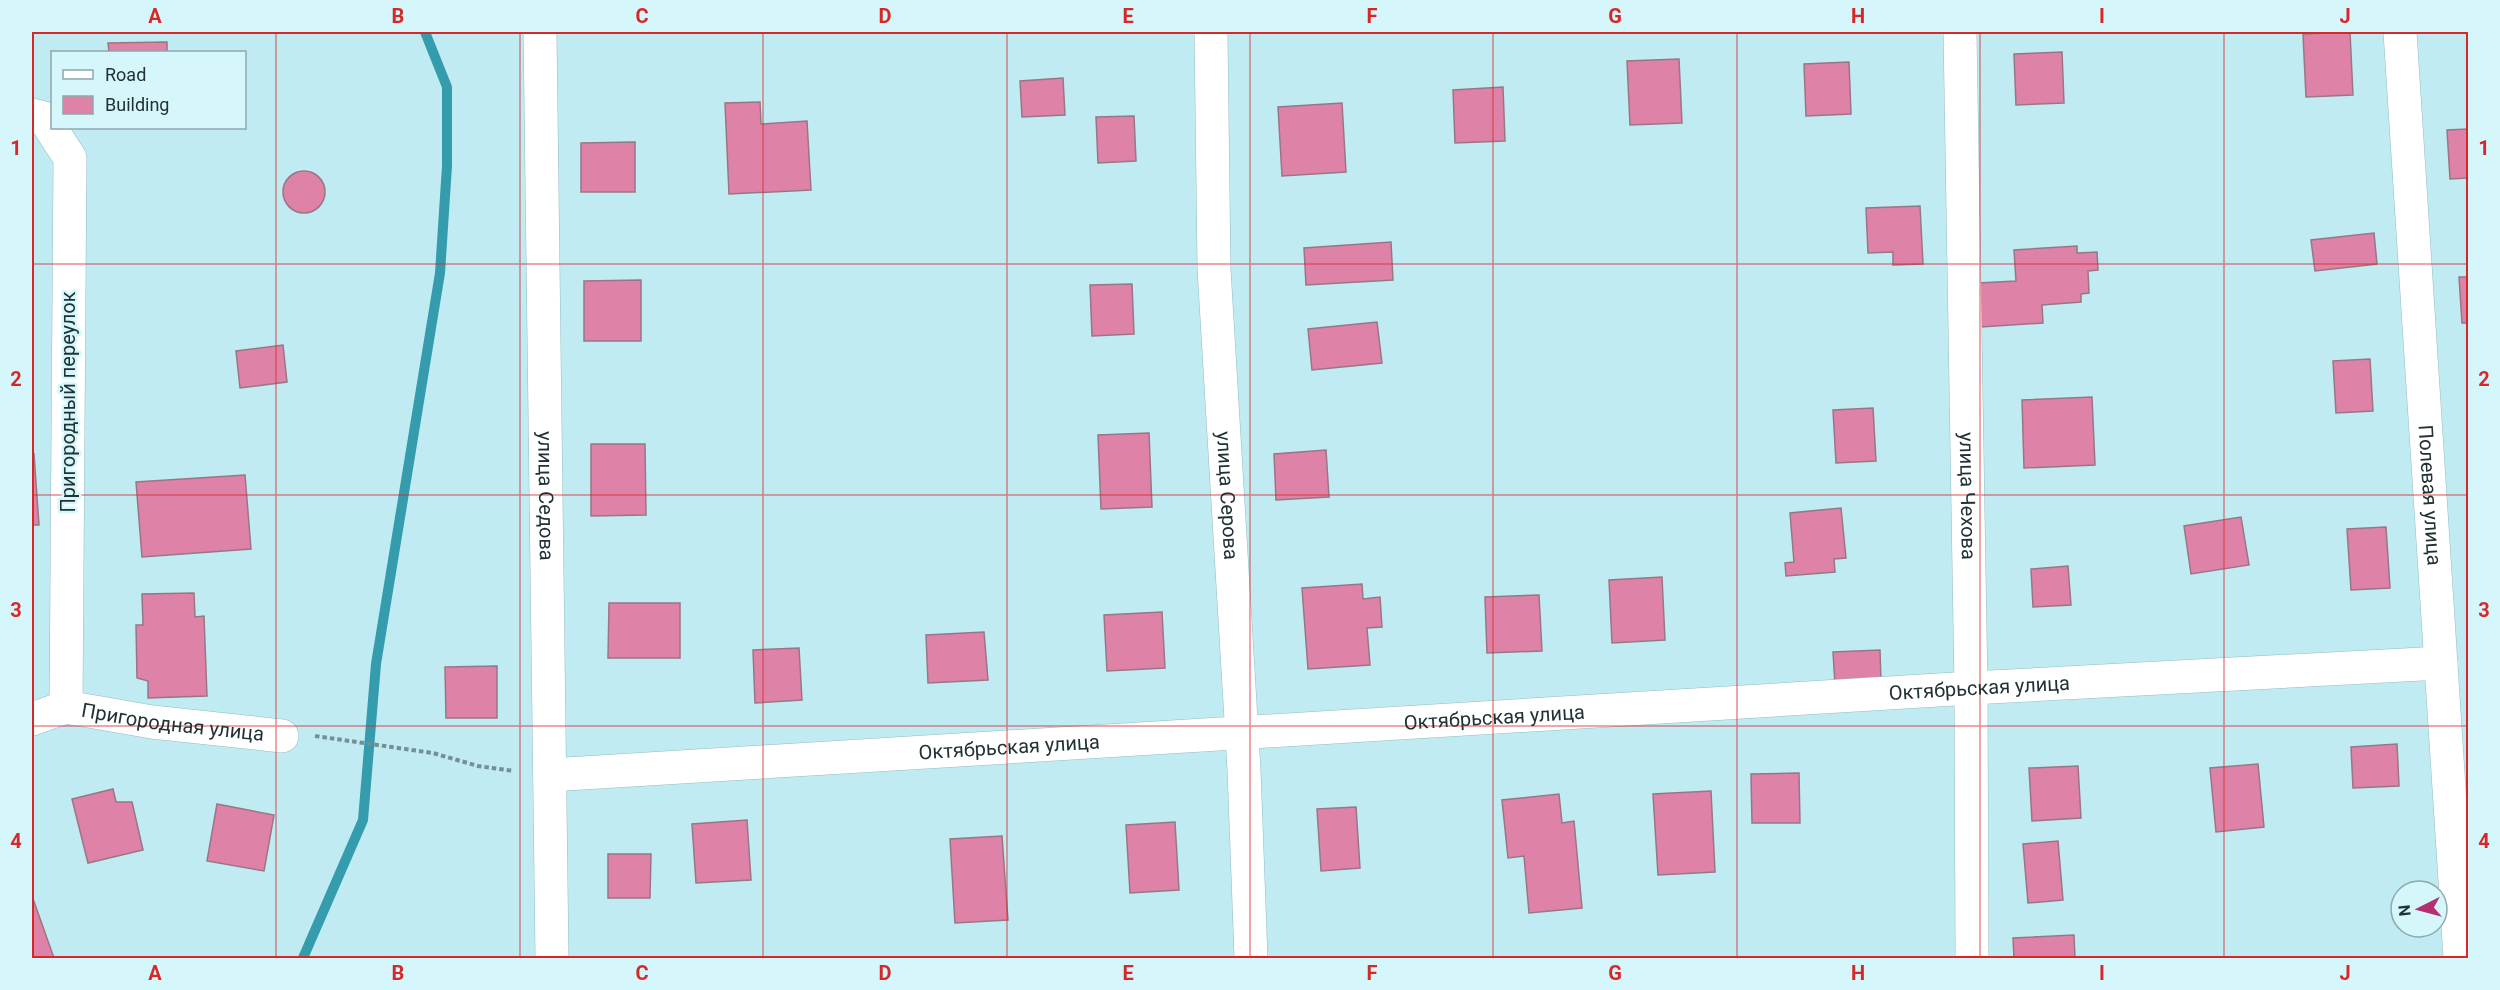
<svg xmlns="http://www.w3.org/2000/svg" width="2500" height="990" font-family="Roboto,sans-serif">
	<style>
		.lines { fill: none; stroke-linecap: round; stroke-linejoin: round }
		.stream { stroke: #349cac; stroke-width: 10 }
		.building { fill: #de83a7; stroke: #987782; stroke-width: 1.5 }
		.minor-casing { stroke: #93bcc4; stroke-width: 34 }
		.path { stroke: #729095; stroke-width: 4; stroke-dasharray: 4.5 3; stroke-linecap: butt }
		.minor { stroke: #fff; stroke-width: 33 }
		.grid { fill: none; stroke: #d62828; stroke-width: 1.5; stroke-opacity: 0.55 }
		.labels { text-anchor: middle; stroke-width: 5; stroke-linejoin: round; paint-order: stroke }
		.street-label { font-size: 20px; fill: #213235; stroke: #d5f7fc }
		.neatline { fill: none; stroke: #d62828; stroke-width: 2 }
		.grid-label { font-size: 20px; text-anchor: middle; font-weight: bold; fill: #d62828 }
	</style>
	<rect width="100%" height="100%" fill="#c0ebf2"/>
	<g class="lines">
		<path class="stream" d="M303 958 363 820 376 664 440 273 447 166V87L425 32"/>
	</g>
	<g class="building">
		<path d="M2350 32 2353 95 2306 97 2303 34Z"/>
		<path d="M167 42V52H109L108 43Z"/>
		<path d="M2062 52 2064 103 2016 105 2014 54Z"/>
		<path d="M1679 59 1682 123 1630 125 1627 61Z"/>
		<path d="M1849 62 1851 114 1806 116 1804 64Z"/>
		<path d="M1063 78 1065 115 1022 117 1020 81Z"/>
		<path d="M1503 87 1505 141 1455 143 1453 90Z"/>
		<path d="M760 102 761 124 807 121 811 190 729 194 725 103Z"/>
		<path d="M1342 103 1346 172 1282 176 1278 107Z"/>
		<path d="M1134 116 1136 161 1098 163 1096 117Z"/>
		<path d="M2468 129V178L2450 179 2447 130Z"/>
		<path d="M635 142V192H581V143Z"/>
		<circle cx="304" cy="192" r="21"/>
		<path d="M1920 206 1923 264 1893 265V252L1868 253 1866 208Z"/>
		<path d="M2374 233 2377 264 2315 271 2311 240Z"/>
		<path d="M1391 242 1393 280 1306 285 1304 248Z"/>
		<path d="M2077 246V253L2097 252 2098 270 2088 271 2089 293 2081 294V302L2042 305 2043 323 1981 327 1978 283 2016 281 2014 250Z"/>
		<path d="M2459 277H2468V323H2462Z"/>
		<path d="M641 280V341H584V281Z"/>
		<path d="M1132 284 1134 334 1092 336 1090 285Z"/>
		<path d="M1377 322 1382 363 1312 370 1308 329Z"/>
		<path d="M283 345 287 382 240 388 236 351Z"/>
		<path d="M2370 359 2373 411 2336 413 2333 361Z"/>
		<path d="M2092 397 2095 465 2024 468 2022 400Z"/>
		<path d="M1873 408 1876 461 1836 463 1833 410Z"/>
		<path d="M1149 433 1152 507 1101 509 1098 435Z"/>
		<path d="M591 444H645L646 515 591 516Z"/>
		<path d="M1326 450 1329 497 1276 500 1274 454Z"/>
		<path d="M34 454 39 525H32V455Z"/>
		<path d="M245 475 251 549 142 557 136 482Z"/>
		<path d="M1841 508 1846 558 1834 559 1835 572 1786 576 1785 563 1794 562 1790 513Z"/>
		<path d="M2241 517 2249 565 2191 574 2184 526Z"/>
		<path d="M2386 527 2390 588 2351 590 2347 529Z"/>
		<path d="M2068 566 2071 605 2033 607 2031 569Z"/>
		<path d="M1662 577 1665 640 1612 643 1609 580Z"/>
		<path d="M1362 584 1363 599 1380 597 1382 627 1367 628 1370 665 1308 669 1302 588Z"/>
		<path d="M194 593 195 617 204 616 207 696 148 698V681L137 678 136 625H143L142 594Z"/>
		<path d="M1539 595 1542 651 1487 653 1485 597Z"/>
		<path d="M609 603H680V658H608Z"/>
		<path d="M1162 612 1165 668 1107 671 1104 615Z"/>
		<path d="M984 632 988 680 928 683 926 635Z"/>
		<path d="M799 648 802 700 755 703 753 650Z"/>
		<path d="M1880 650 1881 683 1835 685 1833 652Z"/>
		<path d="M497 666V718H446L445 667Z"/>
		<path d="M2397 744 2399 786 2353 788 2351 747Z"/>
		<path d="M2258 764 2264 827 2216 832 2210 768Z"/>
		<path d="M2078 766 2081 818 2032 821 2029 768Z"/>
		<path d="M1799 773 1800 823H1752L1751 774Z"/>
		<path d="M113 789 116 802H132L143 850 88 863 72 799Z"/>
		<path d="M1711 791 1715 872 1658 875 1653 794Z"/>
		<path d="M1559 794 1562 823 1574 821 1582 908 1529 913 1524 856 1508 858 1502 800Z"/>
		<path d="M217 804 274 815 264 871 207 861Z"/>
		<path d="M1356 807 1360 868 1321 871 1317 809Z"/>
		<path d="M747 820 751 880 696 883 692 824Z"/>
		<path d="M1175 822 1179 890 1130 893 1126 825Z"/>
		<path d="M1002 836 1008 920 955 923 950 839Z"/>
		<path d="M2058 841 2063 900 2028 903 2023 844Z"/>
		<path d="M608 854H651L650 898H608Z"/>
		<path d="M32 896 54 958H32Z"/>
		<path d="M2074 935 2075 958H2014L2013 938Z"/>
	</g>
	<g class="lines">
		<g class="minor-casing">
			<g id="minor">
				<path id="s1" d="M540 32 552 958"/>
				<path id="s2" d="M1211 32 1214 269 1244 770 1251 958"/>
				<path id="s3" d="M1960 32 1971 688 1972 958"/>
				<path id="s4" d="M2400 32 2460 958"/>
				<path d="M32 115 44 118 70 158 66 707"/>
				<path id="s5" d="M32 719 66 707 152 722 282 736"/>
				<path id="s6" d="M550 775 1971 688 2441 663"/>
			</g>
		</g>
		<path class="path" d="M315 736 433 753 478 766 514 771"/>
		<use href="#minor" class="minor"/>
	</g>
	<path class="grid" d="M276 32V958M520 32V958M763 32V958M1007 32V958M1250 32V958M1493 32V958M1737 32V958M1980 32V958M2224 32V958M32 264H2468M32 495H2468M32 726H2468"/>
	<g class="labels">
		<g class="street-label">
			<text transform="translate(68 402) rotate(-90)" y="7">Пригородный переулок</text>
			<text dy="7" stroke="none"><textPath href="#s1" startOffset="464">улица Седова</textPath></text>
			<text dy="7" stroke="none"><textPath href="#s2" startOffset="464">улица Серова</textPath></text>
			<text dy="7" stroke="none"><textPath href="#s3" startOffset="464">улица Чехова</textPath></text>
			<text dy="7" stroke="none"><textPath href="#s4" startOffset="464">Полевая улица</textPath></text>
			<text dy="7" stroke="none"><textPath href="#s6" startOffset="1432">Октябрьская улица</textPath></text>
			<text dy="7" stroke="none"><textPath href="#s6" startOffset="946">Октябрьская улица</textPath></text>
			<text dy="7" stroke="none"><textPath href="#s5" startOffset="144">Пригородная улица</textPath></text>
			<text dy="7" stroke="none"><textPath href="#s6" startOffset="460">Октябрьская улица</textPath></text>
		</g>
	</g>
	<rect width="2500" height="990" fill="none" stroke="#d5f7fc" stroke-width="66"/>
	<rect x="51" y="51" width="195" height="78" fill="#d5f7fc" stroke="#8da8ac" stroke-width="1.5"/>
	<rect x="63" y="70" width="30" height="9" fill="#ffffff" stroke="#8da8ac" stroke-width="1.5"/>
	<text x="105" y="81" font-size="18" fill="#213235">Road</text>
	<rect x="63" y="96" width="30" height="18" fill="#de83a7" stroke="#8da8ac" stroke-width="1.5"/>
	<text x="105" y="111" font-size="18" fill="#213235">Building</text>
	<g transform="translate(2419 909) rotate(264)"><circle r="28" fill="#d5f7fc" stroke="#8da8ac" stroke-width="1.5"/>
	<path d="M0-4.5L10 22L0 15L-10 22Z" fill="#b62f71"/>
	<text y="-9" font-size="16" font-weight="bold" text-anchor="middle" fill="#213235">N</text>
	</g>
	<rect x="33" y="33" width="2434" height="924" class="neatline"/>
	<g class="grid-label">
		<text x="155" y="23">A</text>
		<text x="398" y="23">B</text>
		<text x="642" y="23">C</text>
		<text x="885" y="23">D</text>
		<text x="1128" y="23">E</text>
		<text x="1372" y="23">F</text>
		<text x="1615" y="23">G</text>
		<text x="1858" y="23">H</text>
		<text x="2102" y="23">I</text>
		<text x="2345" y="23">J</text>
		<text x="16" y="155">1</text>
		<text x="2484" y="155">1</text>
		<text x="16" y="386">2</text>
		<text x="2484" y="386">2</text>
		<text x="16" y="617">3</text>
		<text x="2484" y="617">3</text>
		<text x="16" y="848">4</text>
		<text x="2484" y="848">4</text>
		<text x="155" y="980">A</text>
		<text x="398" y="980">B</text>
		<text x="642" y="980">C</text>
		<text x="885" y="980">D</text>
		<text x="1128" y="980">E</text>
		<text x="1372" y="980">F</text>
		<text x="1615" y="980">G</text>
		<text x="1858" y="980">H</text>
		<text x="2102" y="980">I</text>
		<text x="2345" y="980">J</text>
	</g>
</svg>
